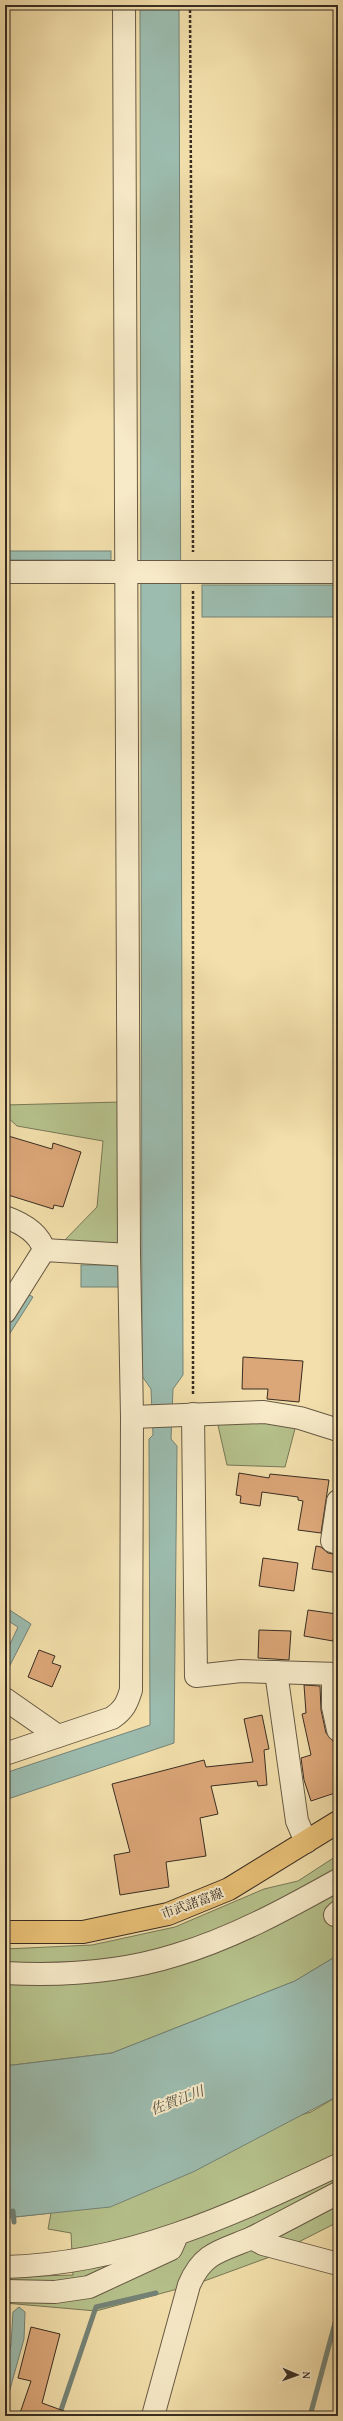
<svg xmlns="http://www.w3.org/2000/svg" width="343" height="2421" font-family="'Gentium Book Plus','Noto Serif JP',serif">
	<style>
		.green { fill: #b6c28c; stroke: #787857 }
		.water { fill: #9cbcaf; stroke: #748377 }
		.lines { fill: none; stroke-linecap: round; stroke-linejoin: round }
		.stream { stroke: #748377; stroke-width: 5 }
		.building { fill: #dba678; stroke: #392d22 }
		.minor-casing { stroke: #675a44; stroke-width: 24 }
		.major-casing { stroke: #392d22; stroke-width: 24 }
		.path { stroke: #392d22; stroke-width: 2.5; stroke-dasharray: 3 2; stroke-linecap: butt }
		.minor { stroke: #f7eac8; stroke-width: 22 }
		.major { stroke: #e9c076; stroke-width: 22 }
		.labels { text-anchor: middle; stroke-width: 4; stroke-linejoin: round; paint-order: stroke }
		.street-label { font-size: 13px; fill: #392d22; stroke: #f7eac8 }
		.water-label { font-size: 14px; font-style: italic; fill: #525145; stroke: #f7eac8 }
	</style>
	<rect width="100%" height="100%" fill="#f2dfab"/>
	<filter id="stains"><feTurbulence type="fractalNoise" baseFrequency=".005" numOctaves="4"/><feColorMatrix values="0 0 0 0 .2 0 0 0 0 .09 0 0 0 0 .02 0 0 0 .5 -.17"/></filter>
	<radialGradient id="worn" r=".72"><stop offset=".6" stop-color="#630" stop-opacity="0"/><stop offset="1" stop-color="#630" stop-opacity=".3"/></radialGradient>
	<g class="green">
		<path d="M121 1102 122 1245 59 1246 97 1207 103 1141 17 1126 5 1115V1105Z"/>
		<path d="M217 1421H297L285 1467 227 1465Z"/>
		<path d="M338 1855V1955L295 1981 112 2053 5 2066V1949L92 1945 175 1927 264 1889 298 1881Z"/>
		<path d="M338 2096V2222L267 2258 196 2284 96 2311 5 2303V2277L73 2275 71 2233 48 2229 51 2213 5 2218V2202L311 2112Z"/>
	</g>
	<g class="water">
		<path d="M140 5H179L183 1375 173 1389 171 1439 177 1446 174 1743 5 1800V1773L150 1725 149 1439 153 1435 151 1389 142 1376Z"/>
		<rect x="5" y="551" width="106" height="9"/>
		<rect x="202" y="585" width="136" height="32"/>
		<rect x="81" y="1265" width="39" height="22"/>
		<path d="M23 1291 33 1297 5 1341V1320Z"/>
		<path d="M5 1607 31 1624 5 1675V1655L18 1627 5 1619Z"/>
		<path d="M338 1955V2096L193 2172 110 2207 5 2218V2066L112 2053 295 1981Z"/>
		<path d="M19 2307 25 2312 24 2339 5 2407V2364L11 2345 13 2312Z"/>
	</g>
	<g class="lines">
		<g class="stream">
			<path d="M13 2211 14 2222"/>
			<path d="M59 2416 96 2307 156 2293"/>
			<path d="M310 2416 338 2312"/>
		</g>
	</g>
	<g class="building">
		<path d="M5 1135 52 1149 53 1143 81 1152 63 1207 54 1205 53 1209 5 1194Z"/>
		<path d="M243 1357 303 1361 299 1402 267 1399 268 1389H242Z"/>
		<path d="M239 1473 269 1478 270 1474 329 1480 321 1533 298 1530 303 1501 298 1500V1497L262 1492 260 1506 240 1503 241 1496 236 1495Z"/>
		<path d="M316 1546 321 1547 328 1553 338 1555V1573L312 1569Z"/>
		<path d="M263 1558 298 1563 294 1591 259 1586Z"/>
		<path d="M308 1610 337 1614 333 1641 304 1636Z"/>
		<path d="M259 1630 291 1631 289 1660 258 1658Z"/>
		<path d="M39 1650 55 1656 52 1663 61 1666 52 1687 28 1677Z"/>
		<path d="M304 1685 320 1686 321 1710 326 1733 333 1741 338 1756V1792L311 1801 304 1780 301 1758 311 1755 302 1714 306 1713Z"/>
		<path d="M262 1715 269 1749 264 1750 267 1785 258 1786 257 1781 211 1786 218 1814 200 1818 206 1856 166 1862 169 1887 120 1895 114 1855 130 1852 112 1784 204 1760 206 1767 253 1762 244 1719Z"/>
		<path d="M31 2327 60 2334 42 2403 72 2414V2416H19L31 2381 18 2378Z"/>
	</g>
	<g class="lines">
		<g class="minor-casing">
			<g id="minor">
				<path d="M5 572H338"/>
				<path d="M5 1217C22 1223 39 1232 44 1250L5 1312"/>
				<path d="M44 1250 129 1255"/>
				<path d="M193 1414 196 1676 241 1671 338 1674"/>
				<path d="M132 1417 264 1412 300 1418 338 1430"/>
				<path d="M338 1501 332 1541 338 1543"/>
				<path d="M276 1672 297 1821 306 1842"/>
				<path d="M333 1674V1707L338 1730"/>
				<path d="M5 1699 58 1736"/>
				<path d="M5 1754 112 1718C124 1710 127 1703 131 1690L132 1417 129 1255 124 5"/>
				<path d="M335 1915 338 1912"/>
				<path d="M5 1973C61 1976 122 1972 176 1955 233 1938 286 1909 338 1880"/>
				<path d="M252 2238 338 2193"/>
				<path d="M5 2267C127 2264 230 2216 338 2165"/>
				<path d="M5 2291 55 2292 89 2287 171 2249 175 2240"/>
				<path d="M153 2416 189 2285C203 2252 221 2251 252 2238L263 2244 338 2264"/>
			</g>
		</g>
		<g class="major-casing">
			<path id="major" d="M5 1932H83L168 1914 229 1889 338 1822"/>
		</g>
		<g class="path">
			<path d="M190 5 193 552"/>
			<path d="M193 1394V591"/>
		</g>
		<use href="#minor" class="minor"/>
		<use href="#major" class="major"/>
	</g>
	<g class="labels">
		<g class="street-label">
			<text transform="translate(192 1903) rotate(-20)" y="5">市武諸富線</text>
		</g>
		<g class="water-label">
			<text transform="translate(177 2100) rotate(-21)" y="5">佐賀江川</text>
		</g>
	</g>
	<rect width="343" height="2421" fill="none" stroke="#f2dfab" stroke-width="20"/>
	<rect x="6" y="6" width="331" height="2409" fill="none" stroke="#392d22" stroke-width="2"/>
	<rect x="10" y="10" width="323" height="2401" fill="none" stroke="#392d22"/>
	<g transform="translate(297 2375) rotate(92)" stroke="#f7eac8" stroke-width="3" paint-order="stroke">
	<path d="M0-3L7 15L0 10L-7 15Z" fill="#392d22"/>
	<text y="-6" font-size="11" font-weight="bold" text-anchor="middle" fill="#392d22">N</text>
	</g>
	<rect width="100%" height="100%" filter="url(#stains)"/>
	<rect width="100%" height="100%" fill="url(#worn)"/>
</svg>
